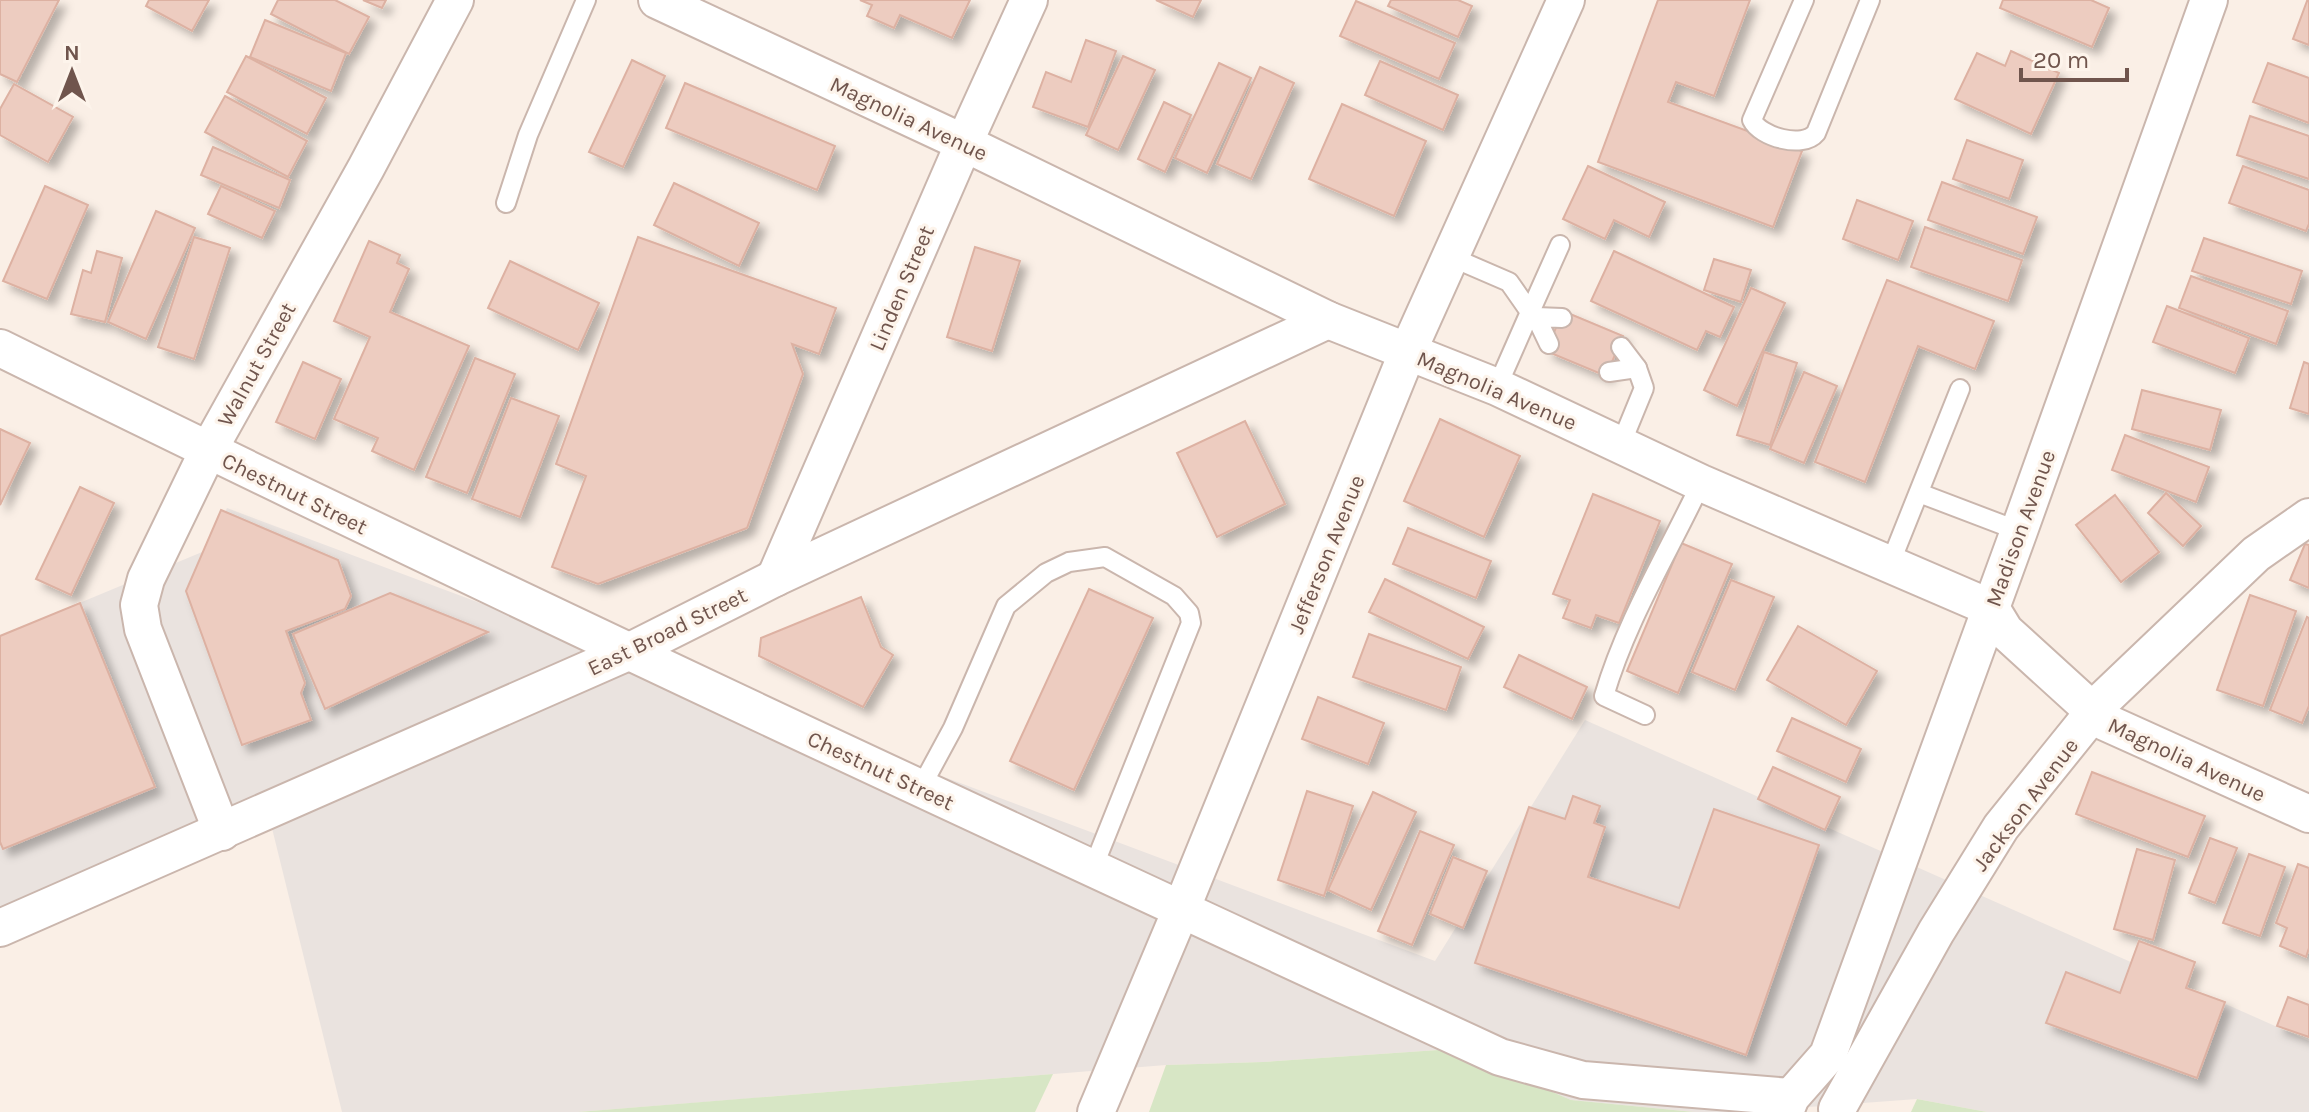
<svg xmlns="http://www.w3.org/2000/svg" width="2309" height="1112" font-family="Karla,sans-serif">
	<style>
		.industrial { fill: #eae3df }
		.green { fill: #d7e6c5 }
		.building { fill: #edccc0; stroke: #ddb1a2; stroke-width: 2; filter: url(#shadow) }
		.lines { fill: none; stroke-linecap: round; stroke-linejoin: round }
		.service-casing { stroke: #cab6ad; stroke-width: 22 }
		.minor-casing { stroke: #cab6ad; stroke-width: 40 }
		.service { stroke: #fff; stroke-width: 18 }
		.minor { stroke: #fff; stroke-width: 36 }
		.labels { text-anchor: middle; stroke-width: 6; stroke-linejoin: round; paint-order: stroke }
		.street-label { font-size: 22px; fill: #70554d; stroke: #fdf4eb }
	</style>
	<defs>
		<filter id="shadow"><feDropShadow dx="7" dy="7" stdDeviation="4" flood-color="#0004"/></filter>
	</defs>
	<rect width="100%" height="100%" fill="#faefe6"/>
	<path class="industrial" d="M227 508 1435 961 1585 720 2309 1041V1112H1987L1917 1099 1739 1112H1694L1571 1100 1453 1049 1263 1062 1166 1065 578 1112H342L267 808 0 926V636L207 550Z"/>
	<g class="green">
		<path d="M1453 1049 1571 1100 1694 1112H1149L1166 1065 1263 1062Z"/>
		<path d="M1053 1074 1035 1112H578Z"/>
		<path d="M1917 1099 1987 1112H1911Z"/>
	</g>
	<g class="building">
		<path d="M0 0H59L17 82 0 74Z"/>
		<path d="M149 0H209L192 31 146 6Z"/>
		<path d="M278 0H335L369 17 349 54 271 14Z"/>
		<path d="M363 0H386L382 8Z"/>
		<path d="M860 0H970L952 38 900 15 894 28 867 16 872 5Z"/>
		<path d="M1156 0H1201L1193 17Z"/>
		<path d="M1391 0H1458L1472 6 1458 37 1388 6Z"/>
		<path d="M1658 0H1750L1714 96 1676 82 1668 102 1802 151 1773 227 1598 162Z"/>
		<path d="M2003 0H2091L2109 8 2092 47 2000 8Z"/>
		<path d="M1356 1 1455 43 1439 79 1340 36Z"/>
		<path d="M2307 1H2309V45L2293 39Z"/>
		<path d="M265 20 346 53 331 91 250 57Z"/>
		<path d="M1086 40 1116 51 1088 127 1033 107 1046 72 1071 82Z"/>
		<path d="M2011 51 2059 73 2031 134 1955 99 1977 53 2005 66Z"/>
		<path d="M246 56 326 98 307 134 227 92Z"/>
		<path d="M1123 56 1155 70 1118 150 1086 135Z"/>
		<path d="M632 60 665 76 623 167 589 152Z"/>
		<path d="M1380 61 1458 95 1443 130 1365 95Z"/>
		<path d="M1219 63 1251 78 1207 173 1175 158Z"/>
		<path d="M2268 63 2309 78V123L2253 102Z"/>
		<path d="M1260 67 1294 83 1251 179 1217 164Z"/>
		<path d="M685 83 835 146 817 190 666 128Z"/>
		<path d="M14 84 73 117 48 162 0 135V109Z"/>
		<path d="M225 96 307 141 288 177 205 132Z"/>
		<path d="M1164 102 1191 115 1165 172 1138 159Z"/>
		<path d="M1342 104 1426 141 1394 216 1309 179Z"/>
		<path d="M2250 116 2309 136V179L2237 155Z"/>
		<path d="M1967 140 2023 160 2009 199 1953 179Z"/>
		<path d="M213 147 290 180 279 208 201 175Z"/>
		<path d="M1588 166 1665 202 1649 237 1614 220 1605 239 1563 219Z"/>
		<path d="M2243 166 2309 190V224L2306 231 2229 203Z"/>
		<path d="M1942 182 2037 217 2023 254 1928 220Z"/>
		<path d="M674 183 759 223 739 266 654 225Z"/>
		<path d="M45 186 88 205 47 299 3 281Z"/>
		<path d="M221 186 275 211 262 238 208 214Z"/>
		<path d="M1857 200 1913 221 1898 260 1843 239Z"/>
		<path d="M156 211 195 228 146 339 108 322Z"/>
		<path d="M1925 227 2022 260 2008 301 1911 267Z"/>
		<path d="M194 237 230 248 194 359 158 347Z"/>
		<path d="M638 237 836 308 819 354 792 344 803 374 747 528 598 584 552 567 586 476 556 464Z"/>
		<path d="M2204 238 2302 271 2291 304 2192 271Z"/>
		<path d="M369 241 400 255 397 263 409 269 390 312 469 346 414 470 372 451 378 438 334 419 370 337 334 321Z"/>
		<path d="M975 247 1020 261 992 351 947 337Z"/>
		<path d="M97 251 122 258 105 322 71 314 83 270 91 273Z"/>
		<path d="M1614 251 1734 307 1720 337 1706 331 1697 350 1591 301Z"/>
		<path d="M1714 259 1751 270 1741 302 1704 290Z"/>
		<path d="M510 261 599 303 578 350 488 308Z"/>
		<path d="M2191 276 2288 311 2276 344 2179 308Z"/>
		<path d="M1887 280 1994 321 1975 369 1918 346 1865 482 1815 462Z"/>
		<path d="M1751 288 1785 303 1737 406 1704 390Z"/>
		<path d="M2167 306 2249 338 2235 373 2153 342Z"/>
		<path d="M1563 311 1623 336 1606 376 1546 351Z"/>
		<path d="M1764 352 1797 363 1770 445 1737 435Z"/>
		<path d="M475 358 515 374 467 493 426 477Z"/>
		<path d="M303 362 341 379 315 439 276 422Z"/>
		<path d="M2304 362 2309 364V414L2290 408Z"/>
		<path d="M1804 372 1837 386 1804 463 1770 449Z"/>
		<path d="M2142 390 2221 410 2210 450 2132 429Z"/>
		<path d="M511 398 559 416 520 517 472 499Z"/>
		<path d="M1440 419 1520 456 1484 537 1404 501Z"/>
		<path d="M1245 421 1285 504 1217 537 1177 453Z"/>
		<path d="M0 429 30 443 0 505Z"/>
		<path d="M2125 435 2209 467 2196 502 2112 470Z"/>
		<path d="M80 487 114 503 71 595 36 579Z"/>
		<path d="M2166 493 2201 526 2183 546 2148 513Z"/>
		<path d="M1593 494 1660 521 1619 623 1596 615 1591 628 1563 618 1570 600 1553 594Z"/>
		<path d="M2115 495 2159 552 2121 582 2076 525Z"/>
		<path d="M221 510 338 560 351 596 345 609 286 631 305 683 301 693 311 720 242 745 186 591Z"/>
		<path d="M1408 528 1491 561 1476 598 1393 564Z"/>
		<path d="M1681 543 1732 564 1678 693 1627 671Z"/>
		<path d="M2305 544 2309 545V588L2290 580Z"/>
		<path d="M1385 579 1484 627 1468 659 1369 612Z"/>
		<path d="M1731 580 1774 597 1735 690 1692 672Z"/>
		<path d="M1089 589 1153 618 1074 790 1010 761Z"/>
		<path d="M390 593 488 632 325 709 293 634Z"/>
		<path d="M2250 595 2296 611 2263 706 2217 690Z"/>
		<path d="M861 597 881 647 893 655 863 707 759 656 761 638Z"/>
		<path d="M80 603 155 787 3 849 0 842V636Z"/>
		<path d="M2307 617 2309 618V706L2302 723 2270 710Z"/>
		<path d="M1798 626 1877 671 1846 725 1767 680Z"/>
		<path d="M1369 634 1461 667 1446 710 1353 677Z"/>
		<path d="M1519 655 1587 687 1572 719 1504 687Z"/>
		<path d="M1318 697 1384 723 1368 764 1302 739Z"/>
		<path d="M1792 718 1861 749 1846 782 1777 751Z"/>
		<path d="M1773 767 1840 797 1825 830 1758 799Z"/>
		<path d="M2092 772 2205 816 2188 857 2076 814Z"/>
		<path d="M1307 791 1353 806 1324 896 1278 880Z"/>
		<path d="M1373 792 1416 812 1371 910 1328 890Z"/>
		<path d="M1573 796 1600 806 1594 823 1605 827 1588 877 1679 908 1714 809 1819 845 1746 1055 1475 963 1529 807 1565 819Z"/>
		<path d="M1420 831 1454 845 1412 945 1378 931Z"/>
		<path d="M2210 838 2237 848 2215 903 2189 893Z"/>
		<path d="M2137 849 2175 860 2153 940 2114 929Z"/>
		<path d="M2249 854 2285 867 2260 936 2223 923Z"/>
		<path d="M1453 857 1487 871 1463 928 1430 914Z"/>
		<path d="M2298 864 2309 868V948L2306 957 2280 946 2287 928 2276 923Z"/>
		<path d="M2139 941 2195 962 2186 988 2225 1002 2197 1078 2046 1023 2066 972 2120 993Z"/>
		<path d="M2288 997 2309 1005V1037L2277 1026Z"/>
	</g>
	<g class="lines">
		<g class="service-casing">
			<g id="service">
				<path d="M1804 0 1752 120C1760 137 1803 149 1816 133L1870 0"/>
				<path d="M506 203 528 135 586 0"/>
				<path d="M1451 257 1509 282 1530 312 1497 387"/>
				<path d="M1536 317 1530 312 1560 245"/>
				<path d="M1549 344 1536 317 1562 318"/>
				<path d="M1609 372 1637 368 1621 347"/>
				<path d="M1621 444 1644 388 1637 368"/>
				<path d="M1919 493 2019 531"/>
				<path d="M1890 564 1960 389"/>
				<path d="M1645 715 1604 696C1626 621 1668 553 1701 483"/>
				<path d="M920 789 953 728 1006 606 1046 573 1069 562 1105 557 1174 596 1189 613 1191 623 1093 868"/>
			</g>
		</g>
		<g class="minor-casing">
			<g id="minor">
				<path d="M657 0 964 143 1328 320 1497 387 1701 483 1991 608 2005 631 2105 722 2309 814"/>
				<path d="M0 348C496 593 998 825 1500 1057L1583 1080 1791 1097"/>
				<path d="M775 578 964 143 1029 0"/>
				<path d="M222 832 143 629 139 605 146 579 208 451 366 168 455 0"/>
				<path d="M0 928 628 652 775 578 1328 320"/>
				<path d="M1837 1109 1936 932 2001 827 2105 698 2256 554 2309 517"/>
				<path d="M1096 1112 1181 910 1408 351 1566 0"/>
				<path d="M1785 1112 1791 1097 1828 1055 2019 531 2209 0"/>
			</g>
		</g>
		<use href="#service" class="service"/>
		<use href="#minor" class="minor"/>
	</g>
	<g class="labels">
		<g class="street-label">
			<text transform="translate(909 118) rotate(25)" y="8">Magnolia Avenue</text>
			<text transform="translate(901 288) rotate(-67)" y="8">Linden Street</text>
			<text transform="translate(256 364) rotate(-61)" y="8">Walnut Street</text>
			<text transform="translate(1497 390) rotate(23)" y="8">Magnolia Avenue</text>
			<text transform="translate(295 493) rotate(26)" y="8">Chestnut Street</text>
			<text transform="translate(2020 528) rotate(-70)" y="8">Madison Avenue</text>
			<text transform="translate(1326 554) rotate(-68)" y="8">Jefferson Avenue</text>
			<text transform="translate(667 631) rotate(-26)" y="8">East Broad Street</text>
			<text transform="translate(2187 759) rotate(25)" y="8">Magnolia Avenue</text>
			<text transform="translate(881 770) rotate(25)" y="8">Chestnut Street</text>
			<text transform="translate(2025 804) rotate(-53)" y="8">Jackson Avenue</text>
		</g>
	</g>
	<g transform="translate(72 72)" stroke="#fdf4eb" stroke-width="6" paint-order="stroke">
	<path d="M0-6L14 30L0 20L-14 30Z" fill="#70554d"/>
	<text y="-12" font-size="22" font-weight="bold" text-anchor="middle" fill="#70554d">N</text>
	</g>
	<path d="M2021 68v12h106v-12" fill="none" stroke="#70554d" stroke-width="4"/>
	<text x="2033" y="68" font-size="24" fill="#70554d" stroke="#fdf4eb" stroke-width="6" paint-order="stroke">20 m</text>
</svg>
